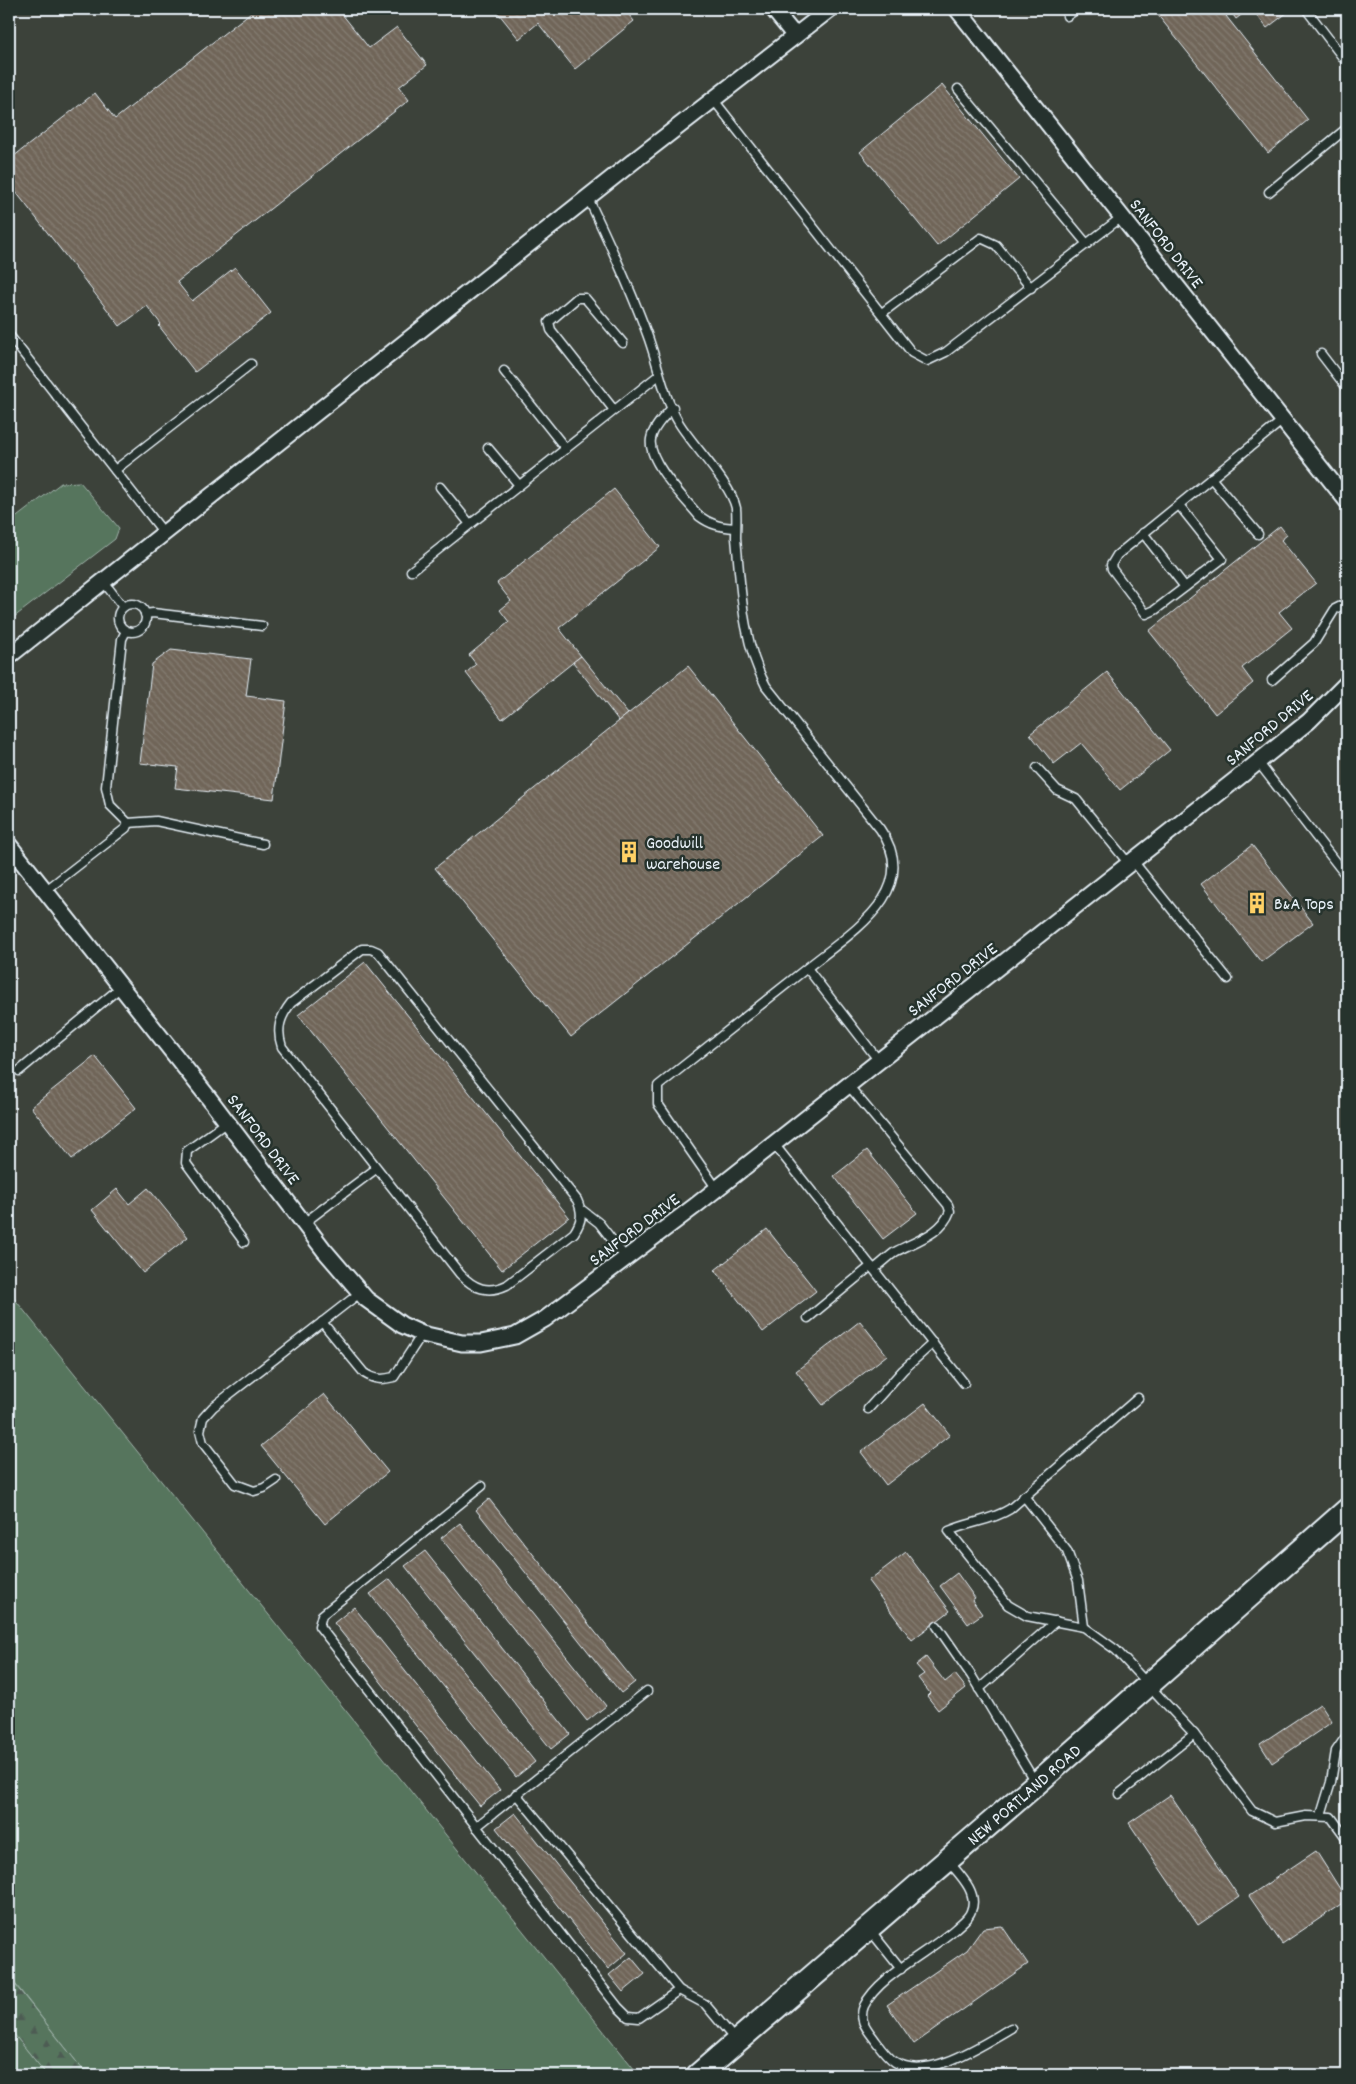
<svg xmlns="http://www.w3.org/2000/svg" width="1356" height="2084" font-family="Dekko,sans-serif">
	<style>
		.green { fill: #56755d; stroke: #9fb3aa }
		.forest { fill: url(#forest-firs); stroke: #9fb3aa }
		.building { fill: url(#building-back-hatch); stroke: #e8f1f8 }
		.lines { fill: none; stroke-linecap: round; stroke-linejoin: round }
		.lane-casing { stroke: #e8f1f8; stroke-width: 11 }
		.street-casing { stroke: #e8f1f8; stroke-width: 19 }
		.secondary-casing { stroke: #e8f1f8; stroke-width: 26 }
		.lane { stroke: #26332d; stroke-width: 8 }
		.street { stroke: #26332d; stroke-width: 15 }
		.secondary { stroke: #26332d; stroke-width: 22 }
		.labels { text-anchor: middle; stroke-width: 5; stroke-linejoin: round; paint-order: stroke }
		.street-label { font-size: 18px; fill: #e8f1f8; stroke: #26332d }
		.poi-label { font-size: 18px; fill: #e8f1f8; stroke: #26332d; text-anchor: start }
	</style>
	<defs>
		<pattern id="forest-firs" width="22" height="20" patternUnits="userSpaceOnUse" patternTransform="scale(1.25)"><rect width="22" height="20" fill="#56755d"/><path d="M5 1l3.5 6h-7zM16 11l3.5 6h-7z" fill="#4d5c53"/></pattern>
		<pattern id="building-back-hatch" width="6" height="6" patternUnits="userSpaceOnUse" patternTransform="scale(1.25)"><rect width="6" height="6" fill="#706559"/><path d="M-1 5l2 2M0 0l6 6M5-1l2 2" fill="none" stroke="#847c72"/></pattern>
	</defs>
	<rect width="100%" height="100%" fill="#3c423a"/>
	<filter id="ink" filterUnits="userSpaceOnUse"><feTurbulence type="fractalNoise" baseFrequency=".02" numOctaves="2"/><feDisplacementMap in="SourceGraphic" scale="10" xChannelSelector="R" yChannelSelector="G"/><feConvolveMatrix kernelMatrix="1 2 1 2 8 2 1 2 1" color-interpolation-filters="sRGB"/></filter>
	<g filter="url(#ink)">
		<g class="green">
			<path d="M80 482 119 528 115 539 9 621V523L61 483Z"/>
			<path d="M9 1292 639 2075H87L9 1976Z"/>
			<path d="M9 2028 47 2075H9Z"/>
		</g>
		<path class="forest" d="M9 1977 87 2075H47L9 2028Z"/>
		<g class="building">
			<path d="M255 9H338L369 48 397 27 427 65 399 87 409 100 177 282 192 301 235 267 271 313 195 372 159 326 161 324 147 306 120 326 9 183V160L95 93 115 119Z"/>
			<path d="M495 9H624L634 21 575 69 538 23 519 39Z"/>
			<path d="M1153 9H1229L1231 12 1226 16 1308 120 1268 153Z"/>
			<path d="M1229 9H1249L1236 19Z"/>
			<path d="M1252 9H1292L1267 28Z"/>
			<path d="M942 85 1019 179 937 246 860 152Z"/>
			<path d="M614 489 660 547 559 628 581 656 502 719 466 673 476 664 469 655 509 622 500 610 511 601 497 583Z"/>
			<path d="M1280 526 1287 535 1281 540 1316 583 1279 612 1292 628 1242 668 1253 683 1215 714 1149 631Z"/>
			<path d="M171 650 251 659 246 696 286 701 274 799 175 788 178 767 140 763 152 664Z"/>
			<path d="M581 656 628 714 619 721 573 662Z"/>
			<path d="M688 666 823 836 571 1037 435 868Z"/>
			<path d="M1107 672 1170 750 1120 790 1081 743 1054 764 1030 734Z"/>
			<path d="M1252 845 1313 923 1261 962 1201 884Z"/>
			<path d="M365 962 569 1217 502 1270 298 1015Z"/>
			<path d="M95 1056 136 1108 72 1159 31 1107Z"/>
			<path d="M867 1150 917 1213 883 1239 834 1176Z"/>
			<path d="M148 1188 188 1237 143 1273 92 1210 117 1189 129 1204Z"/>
			<path d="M767 1229 816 1291 763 1332 715 1270Z"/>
			<path d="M860 1321 887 1355 823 1405 796 1371Z"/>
			<path d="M324 1394 388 1472 325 1524 261 1446Z"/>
			<path d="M925 1403 950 1435 886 1485 861 1452Z"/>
			<path d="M489 1499 635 1682 621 1693 476 1510Z"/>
			<path d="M460 1523 606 1706 587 1721 441 1538Z"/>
			<path d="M425 1551 570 1734 551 1749 405 1566Z"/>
			<path d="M906 1552 950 1611 912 1640 868 1581Z"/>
			<path d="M957 1573 975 1598 972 1600 982 1614 968 1624 940 1586Z"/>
			<path d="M390 1579 535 1762 516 1777 370 1594Z"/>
			<path d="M354 1607 500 1790 480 1806 334 1623Z"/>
			<path d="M926 1657 945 1682 955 1674 966 1688 938 1710 927 1696 930 1693 918 1678 924 1674 916 1665Z"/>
			<path d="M1320 1704 1332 1722 1272 1763 1260 1744Z"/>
			<path d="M1170 1795 1239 1897 1198 1925 1129 1823Z"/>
			<path d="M515 1813 627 1953 608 1969 496 1828Z"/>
			<path d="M1316 1851 1347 1900 1282 1944 1249 1896Z"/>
			<path d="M1002 1926 1028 1964 914 2044 887 2005 967 1950 983 1928Z"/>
			<path d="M631 1957 645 1974 623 1992 609 1975Z"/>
		</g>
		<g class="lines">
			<g class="lane-casing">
				<g id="lane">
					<path d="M1306 9 1347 63"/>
					<path d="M1067 16 1077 9"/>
					<path d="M958 89 1087 244"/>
					<path d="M713 99 912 353 927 361 946 352 1123 216"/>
					<path d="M1269 192 1347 128"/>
					<path d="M588 198C609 242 630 287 647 334 658 363 663 396 679 423 693 446 731 484 736 508 737 518 736 529 736 538 741 588 742 642 766 686L880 829C924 891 850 933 807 968"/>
					<path d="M882 313 981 238 996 245 1031 288"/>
					<path d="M9 335 164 533"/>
					<path d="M1321 354 1347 388"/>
					<path d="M504 371 566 449"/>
					<path d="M673 407C665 416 653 427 651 439 647 461 685 499 699 516 711 525 721 527 735 528"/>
					<path d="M614 410 551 330 549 322 577 298H585L623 343"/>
					<path d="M488 448 519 485"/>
					<path d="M115 470 251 364"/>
					<path d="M1211 478 1258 534"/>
					<path d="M440 487 470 524"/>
					<path d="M1179 505 1222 559 1155 610 1146 614 1112 569 1111 565 1117 555 1283 420"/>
					<path d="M1143 533 1185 587"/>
					<path d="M411 571 659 375"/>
					<path d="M103 581 123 607"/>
					<circle cx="132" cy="618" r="14"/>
					<path d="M145 614 153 613 262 626"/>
					<path d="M1272 680 1314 643 1335 609 1341 606 1347 607"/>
					<path d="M1258 762 1347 877"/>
					<path d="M1037 768 1057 790 1076 799 1129 864"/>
					<path d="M128 823 156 821 263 844"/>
					<path d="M1133 861 1228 979"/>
					<path d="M45 891 126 828 128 823 110 805 106 787 122 639 126 631"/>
					<path d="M19 1071 121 987"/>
					<path d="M848 1085 948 1205 950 1211C942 1234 915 1241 895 1252 888 1257 881 1264 874 1269"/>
					<path d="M227 1122 187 1151 186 1163 244 1242"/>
					<path d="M774 1144 964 1383"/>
					<path d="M717 1189 658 1104V1086L807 968 879 1061"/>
					<path d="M582 1210 599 1223 626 1258"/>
					<path d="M304 1223 377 1168 282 1047C276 1029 280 1017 291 1003L362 949H371L378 952 577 1200C583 1213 582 1221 574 1233L507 1285C488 1294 474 1289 460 1274L377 1168"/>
					<path d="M808 1318 871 1266"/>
					<path d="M322 1322 364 1373C375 1380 382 1380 394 1377L422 1334"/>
					<path d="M1138 1398 1010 1509C991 1521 969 1522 949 1531L1008 1605 1027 1616 1084 1627 1116 1650 1194 1734 1252 1811 1275 1822 1306 1816 1331 1817 1347 1839"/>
					<path d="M868 1409 903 1370 933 1343"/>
					<path d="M276 1480 264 1488 254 1491 235 1484 203 1443 200 1431 203 1418 213 1407 361 1292"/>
					<path d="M482 1486 322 1615 319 1626 618 2007 628 2017 639 2018 679 1990"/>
					<path d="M1024 1496 1067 1551 1078 1581 1084 1627"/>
					<path d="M937 1626 971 1675 1035 1782"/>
					<path d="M979 1689 1056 1621"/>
					<path d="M516 1794 679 1990 705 2004 736 2041"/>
					<path d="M1119 1794 1194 1734"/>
					<path d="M1321 1815 1331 1782 1336 1751 1347 1735"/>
					<path d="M476 1827 647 1691"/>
					<path d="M949 1862C960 1875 979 1893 971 1911 969 1918 961 1923 956 1928 931 1951 878 1976 864 2006 858 2020 867 2029 875 2040 880 2047 887 2057 895 2062 928 2082 983 2044 1011 2028"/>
					<path d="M870 1930 901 1969"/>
				</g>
			</g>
			<g class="street-casing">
				<g id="street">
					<path d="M773 9 795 36"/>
					<path d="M957 9 1347 501"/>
					<path d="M9 656 635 160 830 9"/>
					<path d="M9 845 208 1097 324 1250 366 1299 402 1325 422 1334 462 1343H481L515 1336 545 1319 695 1206 1248 770 1309 721 1347 683"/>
				</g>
			</g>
			<g class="secondary-casing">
				<g id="secondary">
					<path id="s1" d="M698 2075 1036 1784 1347 1510"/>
				</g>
			</g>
			<use href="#lane" class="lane"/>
			<use href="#street" class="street"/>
			<use href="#secondary" class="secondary"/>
		</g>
	</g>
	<defs>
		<g id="building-bare" transform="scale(1.725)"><path d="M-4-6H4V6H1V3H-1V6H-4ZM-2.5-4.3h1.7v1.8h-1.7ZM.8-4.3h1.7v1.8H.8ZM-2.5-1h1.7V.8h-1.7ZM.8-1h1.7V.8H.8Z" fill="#ffd166" stroke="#26332d" stroke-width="2.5" paint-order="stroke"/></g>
	</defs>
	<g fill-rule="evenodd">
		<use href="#building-bare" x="629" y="852"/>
		<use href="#building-bare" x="1257" y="903"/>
	</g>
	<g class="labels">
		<g class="street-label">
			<text transform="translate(1167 243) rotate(52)" y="6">SANFORD DRIVE</text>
			<text transform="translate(1269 727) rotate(-40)" y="6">SANFORD DRIVE</text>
			<text transform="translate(952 979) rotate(-38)" y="6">SANFORD DRIVE</text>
			<text transform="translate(264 1139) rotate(53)" y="6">SANFORD DRIVE</text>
			<text transform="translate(634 1229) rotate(-37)" y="6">SANFORD DRIVE</text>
			<text dy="6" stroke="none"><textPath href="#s1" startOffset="430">NEW PORTLAND ROAD</textPath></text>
		</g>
		<g class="poi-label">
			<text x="646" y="848">Goodwill<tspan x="646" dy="21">warehouse</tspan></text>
			<text x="1274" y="909">B&amp;A Tops</text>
		</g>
	</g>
	<rect width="1356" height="2084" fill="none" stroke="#26332d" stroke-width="30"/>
	<rect x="15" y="15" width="1326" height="2054" fill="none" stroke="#e8f1f8" stroke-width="2" filter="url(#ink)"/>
</svg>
